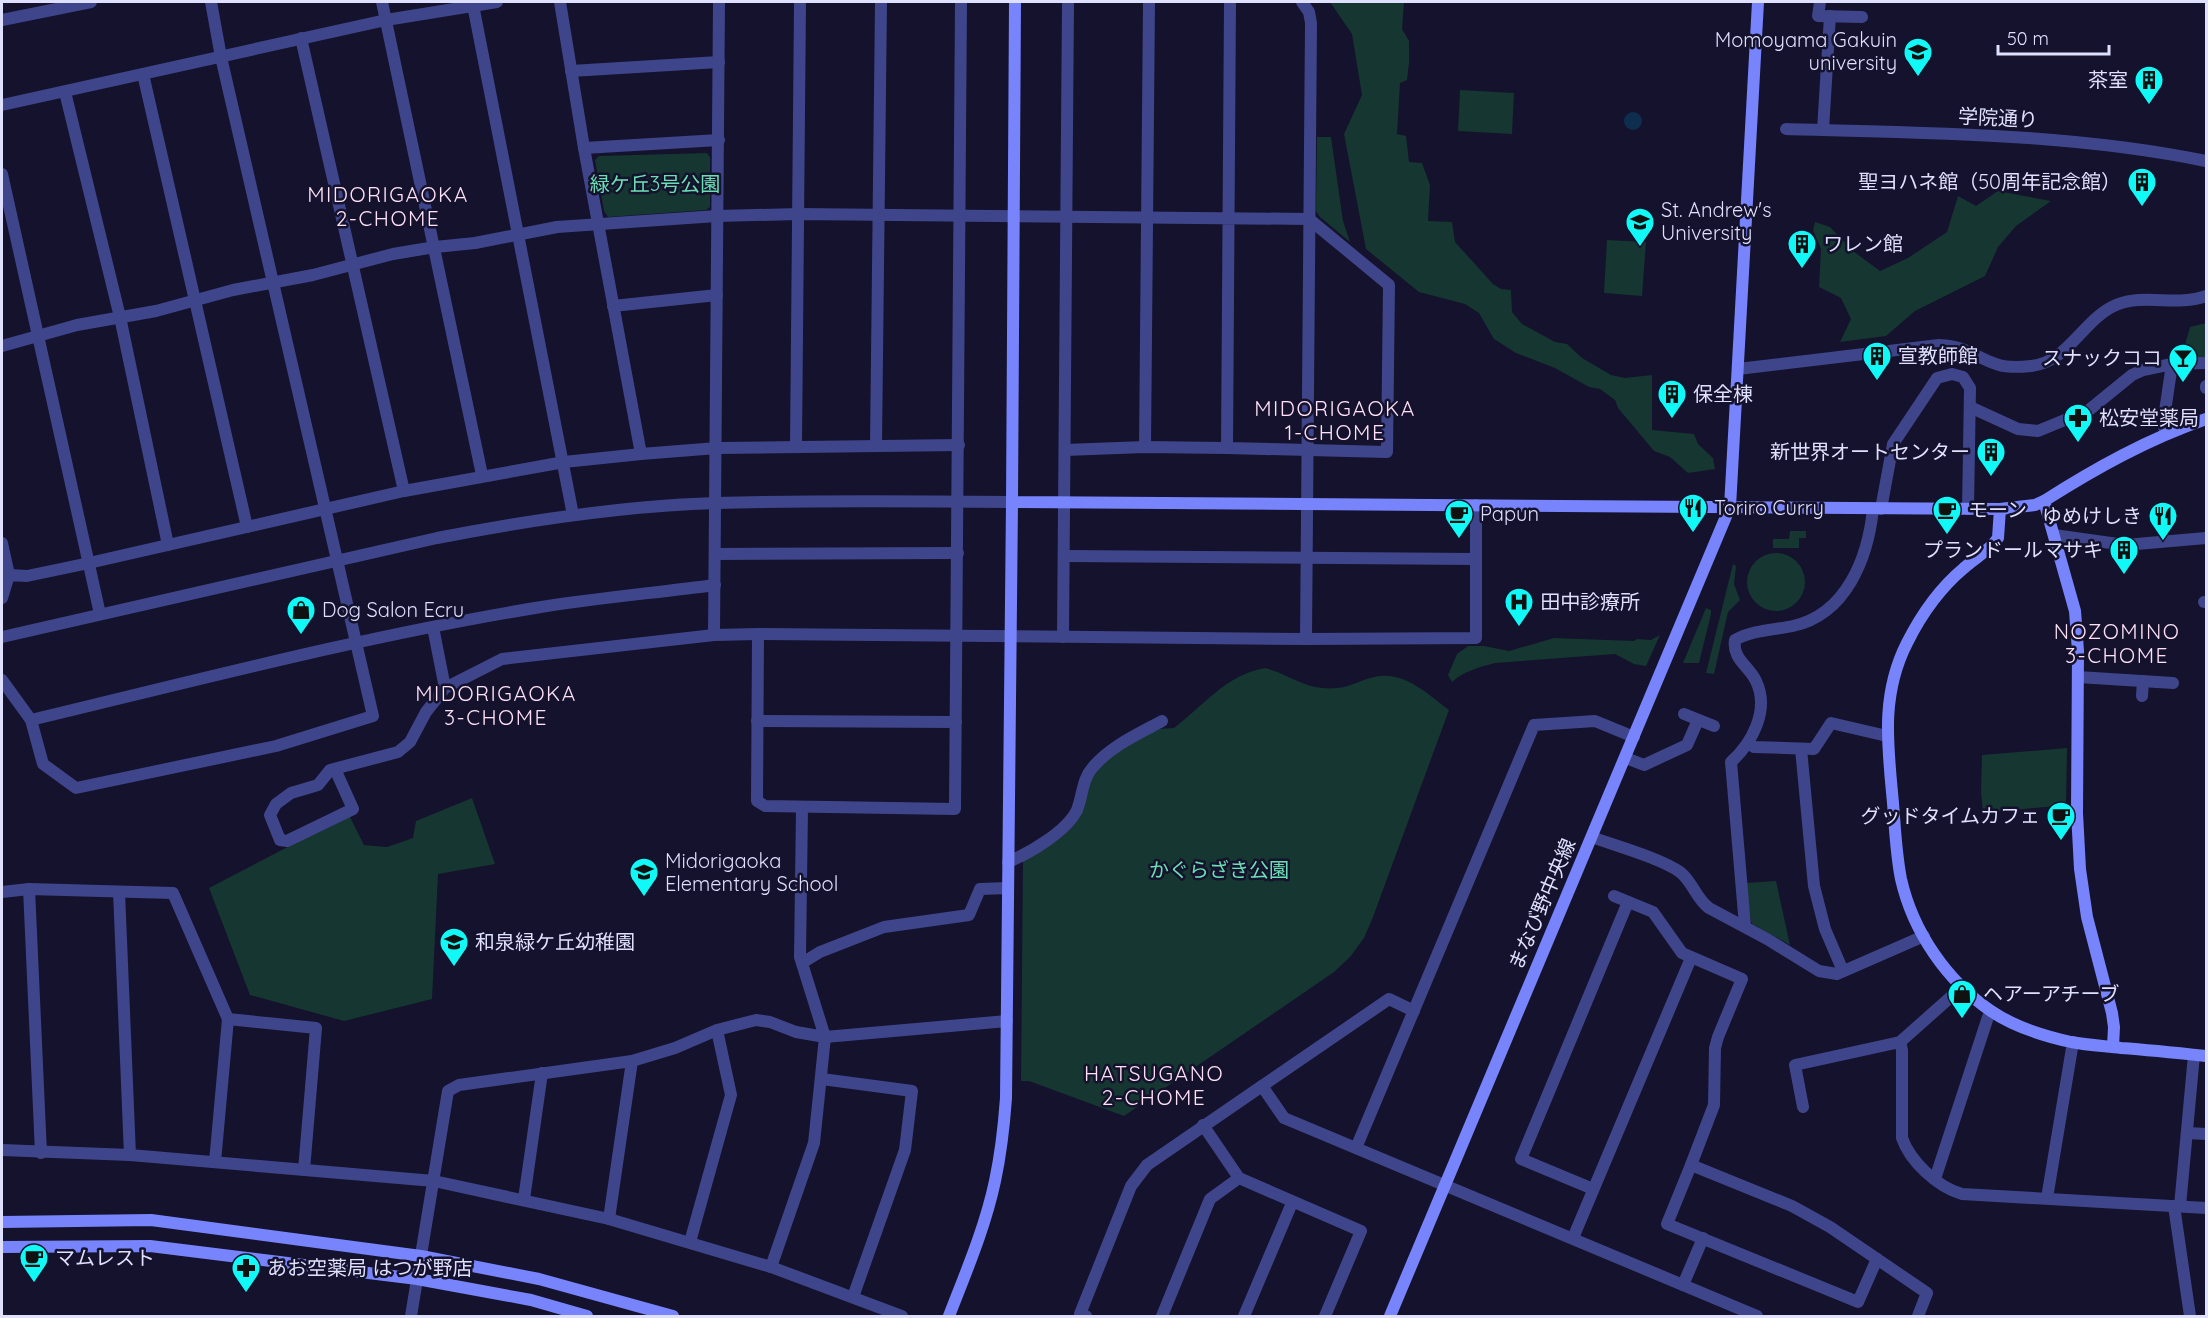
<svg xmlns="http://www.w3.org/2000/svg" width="2208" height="1318" font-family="Quicksand,'Noto Sans JP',sans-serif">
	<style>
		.green { fill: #163631 }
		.water { fill: #0f2e4f }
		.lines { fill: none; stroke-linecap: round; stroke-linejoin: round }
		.street { stroke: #3f458a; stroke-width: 12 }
		.secondary { stroke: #7884fc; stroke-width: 12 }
		.labels { text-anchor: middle; stroke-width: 5; stroke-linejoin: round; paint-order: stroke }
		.poi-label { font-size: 20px; fill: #dfdffe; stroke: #14122c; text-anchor: start }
		.street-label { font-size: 20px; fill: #dfdffe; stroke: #14122c }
		.park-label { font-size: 20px; fill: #6adfb4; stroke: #14122c }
		.neighbourhood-label { font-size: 21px; letter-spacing: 1.5px; fill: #fee1f7; stroke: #14122c }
	</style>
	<rect width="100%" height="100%" fill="#14122c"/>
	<g class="green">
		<path d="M1330 2H1404L1402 29 1409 41V63L1407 80 1400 83 1397 134 1406 136 1409 162 1422 163 1430 185 1428 221 1452 222 1455 242 1493 284 1501 289 1511 290 1512 312 1522 324 1555 342 1567 344 1582 358 1611 375 1625 378 1652 375V430L1694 434 1698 444 1713 458 1715 469 1688 473 1670 457 1654 451 1618 408 1615 400 1600 389 1589 387 1555 368 1516 353 1494 339 1479 313 1465 304 1419 292 1366 249 1344 134 1362 95 1352 34Z"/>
		<path d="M1460 90 1514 93 1512 134 1458 131Z"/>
		<path d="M1317 137H1331L1343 221 1350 242 1320 217 1316 211Z"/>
		<path d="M707 153 710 157V207L706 210 608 217 604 211 595 160 599 156Z"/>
		<path d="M1998 191 2051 201 2016 226 1998 247 1985 276 1915 311 1886 336 1840 342 1851 319 1841 298 1819 287 1821 249 1813 230 1815 222 1830 227 1853 251 1880 271 1908 258 1947 232 1958 196 1976 206Z"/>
		<path d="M1607 240 1646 242 1642 296 1604 293Z"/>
		<path d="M2206 323V359H2181L2190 327Z"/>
		<path d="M1790 531H1806V538H1799V548H1773V539H1789Z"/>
		<circle cx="1776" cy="582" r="29"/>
		<path d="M1733 564 1736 566 1734 584 1740 600 1728 612 1714 674 1706 673Z"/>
		<path d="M1706 608 1711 610V614L1699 663H1683Z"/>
		<path d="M1660 635 1646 666 1634 664 1615 654 1495 663C1481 667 1463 671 1452 682L1448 675 1457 654 1468 646H1484L1509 651 1554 638 1634 641 1637 639 1651 640Z"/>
		<path d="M1265 668C1285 673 1302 686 1322 688 1349 691 1358 679 1380 676 1407 673 1430 696 1449 710L1373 917 1364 938 1350 957 1334 972 1124 1116 1029 1081H1021L1023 859 1069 830 1080 814 1092 777 1103 764 1124 746 1158 729 1174 728C1203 706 1227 674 1265 668Z"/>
		<path d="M2067 748 2066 805 1983 813 1981 792 1982 755Z"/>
		<path d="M472 798 495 864 438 874 432 999 344 1021 250 995 209 888 349 815 364 845 387 847 413 838 416 821Z"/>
		<path d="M1776 881 1790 945 1752 924 1751 921 1746 883Z"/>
	</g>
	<circle class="water" cx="1633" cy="121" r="9"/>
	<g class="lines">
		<g class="street">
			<path d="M382 2 482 475"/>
			<path d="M560 2 584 148 641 454"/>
			<path d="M1302 2 1309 12 1311 23 1306 639"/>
			<path d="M1820 2 1818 16 1862 17"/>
			<path d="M473 5 573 515"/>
			<path d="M2 20 91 2"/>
			<path d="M301 38 404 491"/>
			<path d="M571 71 719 62"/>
			<path d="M143 74 247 527"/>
			<path d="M65 92 120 317 168 545"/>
			<path d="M2 105 386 20 497 2"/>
			<path d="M1786 129C1926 133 2069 133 2206 161"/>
			<path d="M1823 130 1830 16"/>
			<path d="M584 148 719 140"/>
			<path d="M2 174 100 614"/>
			<path d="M613 306 717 295"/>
			<path d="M2 346 77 325 156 311 233 290 313 275 393 254 435 247 475 243 557 227 717 216 798 214 1309 219 1389 285 1387 452 1227 448 1230 2"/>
			<path d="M1738 369 1939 345C1969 346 1975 358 1999 365 2009 368 2021 367 2031 366 2069 362 2083 319 2116 305 2145 293 2176 307 2206 296"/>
			<path d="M2206 386V388"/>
			<path d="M1970 407 2018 429 2038 431 2089 410 2132 375 2143 370 2172 364 2206 363"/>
			<path d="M2167 433 2163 425 2172 364"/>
			<path d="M876 445 881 2"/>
			<path d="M796 446 800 2"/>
			<path d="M1145 447 1149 2"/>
			<path d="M1065 450 1145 447 1227 448"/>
			<path d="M1881 509 1893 444 1937 378 1952 374 1963 377 1970 388 1968 509"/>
			<path d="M2054 535 2125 545 2206 538"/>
			<path d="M2 543 9 575"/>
			<path d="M715 554 958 553"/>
			<path d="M1064 556 1476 559"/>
			<path d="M2 598 9 575 27 576 89 563 404 491 564 462 641 454 717 448 959 445"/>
			<path d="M2204 602H2206"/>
			<path d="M433 627 445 688 502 659 714 635 758 634 1306 639 1476 638V505"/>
			<path d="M758 634 757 801 765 806 955 809 961 2"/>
			<path d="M714 635 719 2"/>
			<path d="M2 637 437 538C529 520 622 506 716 503 814 500 913 501 1012 502"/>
			<path d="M1063 637 1068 2"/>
			<path d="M2078 677 2173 683"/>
			<path d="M2 680 31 720 43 764 76 788 276 746 373 716 221 57 211 2"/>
			<path d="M2142 696 2143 681"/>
			<path d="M1684 714 1714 726"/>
			<path d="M31 720C198 680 365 636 535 608 595 598 655 593 715 585"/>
			<path d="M757 721 956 722"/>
			<path d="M1749 743 1754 747 1814 749 1831 723 1887 736"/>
			<path d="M1801 749 1814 886 1825 929 1843 971"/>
			<path d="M1626 758 1644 765 1687 745 1698 720"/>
			<path d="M335 769 353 809 287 841 280 840 270 815 276 804 291 793 318 785 330 770 398 752 410 742 426 712 445 688"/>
			<path d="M1592 837C1616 846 1660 858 1680 872 1693 882 1696 899 1709 908L1767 939 1819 971 1837 974 1924 936"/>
			<path d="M1008 862C1030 853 1067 831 1077 810 1083 795 1082 779 1093 767 1111 746 1138 734 1162 721"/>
			<path d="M29 889 41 1153"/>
			<path d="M2 892 29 889 173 893 228 1019 316 1028 304 1170"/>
			<path d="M119 892 130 1155"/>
			<path d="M1614 896 1653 912 1682 953 1742 979 1718 1037 1715 1048 1714 1105 1691 1165 1792 1206 1830 1227 1927 1293 1918 1316"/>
			<path d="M1745 926 1731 762C1752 743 1770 710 1756 681 1749 666 1732 659 1735 640 1752 630 1774 630 1793 626 1847 614 1868 557 1873 509"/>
			<path d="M802 963 820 952 884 927 969 915 980 889 1008 888"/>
			<path d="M1414 1011 1389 999 1262 1086 1284 1118 1757 1316"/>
			<path d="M1900 1042 1902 1050V1138C1910 1161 1937 1187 1962 1194L2206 1208"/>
			<path d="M822 1079 912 1091 905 1150 853 1297"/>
			<path d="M1803 1107 1795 1065 1900 1042 1962 987"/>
			<path d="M1203 1125 1239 1178 1361 1231 1325 1316"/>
			<path d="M2187 1133 2206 1134"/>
			<path d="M1356 1148 1534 725 1595 721 1634 737"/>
			<path d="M2 1150 130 1155 434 1181 609 1219 771 1267 902 1316"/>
			<path d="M215 1162 228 1019"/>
			<path d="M1691 1165 1667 1224 1858 1302 1877 1259"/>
			<path d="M1935 1179 1988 1017 1992 1012"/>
			<path d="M1593 1189 1521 1159 1628 902"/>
			<path d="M2047 1198 2073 1042"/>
			<path d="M524 1199 542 1073"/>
			<path d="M2174 1206 2190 1316"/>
			<path d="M2180 1206 2194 1055"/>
			<path d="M609 1219 632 1061"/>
			<path d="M1573 1238 1691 958"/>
			<path d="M690 1242 731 1095 717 1030"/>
			<path d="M771 1267 814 1143 825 1037 800 957 802 808"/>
			<path d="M1683 1285 1703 1238"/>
			<path d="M411 1316 448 1091 459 1085 632 1061 675 1048 717 1030 756 1020 770 1022 796 1032 825 1037 1007 1021"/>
			<path d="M1086 1316 1080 1314 1131 1186 1147 1165 1262 1086"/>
			<path d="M1162 1316 1210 1199 1239 1178"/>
			<path d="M1244 1316 1292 1203"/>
		</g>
		<g class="secondary">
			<path d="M1015 2 1012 502 2000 509 2035 505 2044 501C2096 468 2148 439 2206 419"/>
			<path d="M2044 501 2075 611 2078 651 2077 813 2080 869 2087 917 2112 1013 2114 1027 2113 1047"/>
			<path d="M2000 509 1998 538C1990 550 1975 558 1964 568 1940 588 1921 615 1907 643 1880 696 1888 747 1893 803 1895 828 1896 854 1901 879 1913 932 1947 981 1991 1011 2014 1027 2044 1036 2071 1042 2087 1045 2104 1046 2121 1048 2149 1050 2178 1053 2206 1056"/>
			<path d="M2 1222 151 1220 421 1256 539 1279 673 1316"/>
			<path d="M2 1247 150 1246 417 1279 531 1300 587 1316"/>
			<path d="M949 1316C966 1272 985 1228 995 1181 1001 1153 1004 1126 1006 1098L1012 502"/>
			<path d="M1390 1316 1730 507 1758 2"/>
		</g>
	</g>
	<defs>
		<g id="university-pin" transform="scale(1.5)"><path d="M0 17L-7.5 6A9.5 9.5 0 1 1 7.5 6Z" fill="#10f9f6" stroke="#14122c"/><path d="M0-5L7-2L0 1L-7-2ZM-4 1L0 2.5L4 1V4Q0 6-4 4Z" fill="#111"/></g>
		<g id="building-pin" transform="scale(1.5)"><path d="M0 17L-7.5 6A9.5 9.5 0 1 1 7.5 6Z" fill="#10f9f6" stroke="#14122c"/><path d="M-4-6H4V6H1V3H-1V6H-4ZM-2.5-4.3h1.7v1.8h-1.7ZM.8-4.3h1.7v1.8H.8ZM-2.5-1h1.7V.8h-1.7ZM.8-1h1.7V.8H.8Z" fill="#111"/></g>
		<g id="bar-pin" transform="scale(1.5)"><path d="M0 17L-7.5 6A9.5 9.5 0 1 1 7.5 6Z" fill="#10f9f6" stroke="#14122c"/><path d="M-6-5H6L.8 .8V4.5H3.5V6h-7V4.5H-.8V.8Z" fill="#111"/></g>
		<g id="pharmacy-pin" transform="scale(1.5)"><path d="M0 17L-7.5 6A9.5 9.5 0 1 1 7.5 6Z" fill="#10f9f6" stroke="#14122c"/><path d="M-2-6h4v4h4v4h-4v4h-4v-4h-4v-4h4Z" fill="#111"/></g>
		<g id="restaurant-pin" transform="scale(1.5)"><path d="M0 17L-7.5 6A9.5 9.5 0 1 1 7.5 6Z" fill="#10f9f6" stroke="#14122c"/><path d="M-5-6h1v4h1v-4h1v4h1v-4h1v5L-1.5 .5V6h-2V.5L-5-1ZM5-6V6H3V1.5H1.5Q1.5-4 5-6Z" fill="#111"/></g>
		<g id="cafe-pin" transform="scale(1.5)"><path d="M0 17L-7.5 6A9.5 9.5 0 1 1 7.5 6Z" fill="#10f9f6" stroke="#14122c"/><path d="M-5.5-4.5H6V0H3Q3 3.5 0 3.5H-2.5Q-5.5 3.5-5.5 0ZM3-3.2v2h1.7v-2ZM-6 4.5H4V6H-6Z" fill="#111"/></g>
		<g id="hospital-pin" transform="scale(1.5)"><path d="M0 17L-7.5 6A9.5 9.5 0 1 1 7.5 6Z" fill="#10f9f6" stroke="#14122c"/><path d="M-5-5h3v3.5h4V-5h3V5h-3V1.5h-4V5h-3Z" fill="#111"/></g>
		<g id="shop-pin" transform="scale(1.5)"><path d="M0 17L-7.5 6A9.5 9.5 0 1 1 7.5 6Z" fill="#10f9f6" stroke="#14122c"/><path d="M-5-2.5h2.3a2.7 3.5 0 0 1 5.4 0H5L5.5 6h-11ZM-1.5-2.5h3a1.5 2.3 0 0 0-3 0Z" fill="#111"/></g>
		<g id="school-pin" transform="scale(1.5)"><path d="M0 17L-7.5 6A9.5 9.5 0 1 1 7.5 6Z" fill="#10f9f6" stroke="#14122c"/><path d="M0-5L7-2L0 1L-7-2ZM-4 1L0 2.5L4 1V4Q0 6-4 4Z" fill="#111"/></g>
	</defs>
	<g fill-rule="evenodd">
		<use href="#university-pin" x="1918" y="52"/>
		<use href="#building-pin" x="2149" y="80"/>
		<use href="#building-pin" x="2142" y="182"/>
		<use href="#university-pin" x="1640" y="222"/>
		<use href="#building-pin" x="1802" y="244"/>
		<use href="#building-pin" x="1877" y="356"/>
		<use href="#bar-pin" x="2183" y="358"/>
		<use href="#building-pin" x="1672" y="394"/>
		<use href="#pharmacy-pin" x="2078" y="418"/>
		<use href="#building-pin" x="1991" y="452"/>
		<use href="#restaurant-pin" x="1693" y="508"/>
		<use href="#cafe-pin" x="1947" y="510"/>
		<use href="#cafe-pin" x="1459" y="514"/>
		<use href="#restaurant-pin" x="2163" y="516"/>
		<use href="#building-pin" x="2124" y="550"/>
		<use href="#hospital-pin" x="1519" y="602"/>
		<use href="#shop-pin" x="301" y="610"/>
		<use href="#cafe-pin" x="2061" y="816"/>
		<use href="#school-pin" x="644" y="872"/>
		<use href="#school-pin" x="454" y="942"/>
		<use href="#shop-pin" x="1962" y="994"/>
		<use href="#cafe-pin" x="34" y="1258"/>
		<use href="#pharmacy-pin" x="246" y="1268"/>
	</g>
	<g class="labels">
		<g class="poi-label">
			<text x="1897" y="47" text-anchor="end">Momoyama Gakuin<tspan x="1897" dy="23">university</tspan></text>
			<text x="2128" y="87" text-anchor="end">茶室</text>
			<text x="2121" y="189" text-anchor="end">聖ヨハネ館（50周年記念館）</text>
			<text x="1661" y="217">St. Andrew's<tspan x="1661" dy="23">University</tspan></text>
			<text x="1823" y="251">ワレン館</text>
			<text x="1898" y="363">宣教師館</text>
			<text x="2162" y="365" text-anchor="end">スナックココ</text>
			<text x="1693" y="401">保全棟</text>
			<text x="2099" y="425">松安堂薬局</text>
			<text x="1970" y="459" text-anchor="end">新世界オートセンター</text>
			<text x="1714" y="515">Toriro Curry</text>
			<text x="1968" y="517">モーン</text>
			<text x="1480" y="521">Papun</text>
			<text x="2142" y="523" text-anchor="end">ゆめけしき</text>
			<text x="2103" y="557" text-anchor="end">プランドールマサキ</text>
			<text x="1540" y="609">田中診療所</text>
			<text x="322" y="617">Dog Salon Ecru</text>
			<text x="2040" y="823" text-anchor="end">グッドタイムカフェ</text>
			<text x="665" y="868">Midorigaoka<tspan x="665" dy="23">Elementary School</tspan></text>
			<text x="475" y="949">和泉緑ケ丘幼稚園</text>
			<text x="1983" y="1001">ヘアーアチーブ</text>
			<text x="55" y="1265">マムレスト</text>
			<text x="267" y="1275">あお空薬局 はつが野店</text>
		</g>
		<g class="street-label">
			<text transform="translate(1998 118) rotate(3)" y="7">学院通り</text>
			<text transform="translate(1542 904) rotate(-67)" y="7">まなび野中央線</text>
		</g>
		<g class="park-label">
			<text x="655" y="191">緑ケ丘3号公園</text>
			<text x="1219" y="877">かぐらざき公園</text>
		</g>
		<g class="neighbourhood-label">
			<text x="388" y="202">MIDORIGAOKA<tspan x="388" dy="24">2-CHOME</tspan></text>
			<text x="1335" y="416">MIDORIGAOKA<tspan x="1335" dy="24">1-CHOME</tspan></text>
			<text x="2117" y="639">NOZOMINO<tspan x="2117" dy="24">3-CHOME</tspan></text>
			<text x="496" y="701">MIDORIGAOKA<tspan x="496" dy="24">3-CHOME</tspan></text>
			<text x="1154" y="1081">HATSUGANO<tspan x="1154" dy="24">2-CHOME</tspan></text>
		</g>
	</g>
	<rect width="2208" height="1318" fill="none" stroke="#dfdffe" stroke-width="6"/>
	<path d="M1998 45v9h111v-9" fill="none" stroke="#dfdffe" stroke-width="3"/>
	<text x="2007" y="45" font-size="18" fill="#dfdffe" stroke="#14122c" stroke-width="4.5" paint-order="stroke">50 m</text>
</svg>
